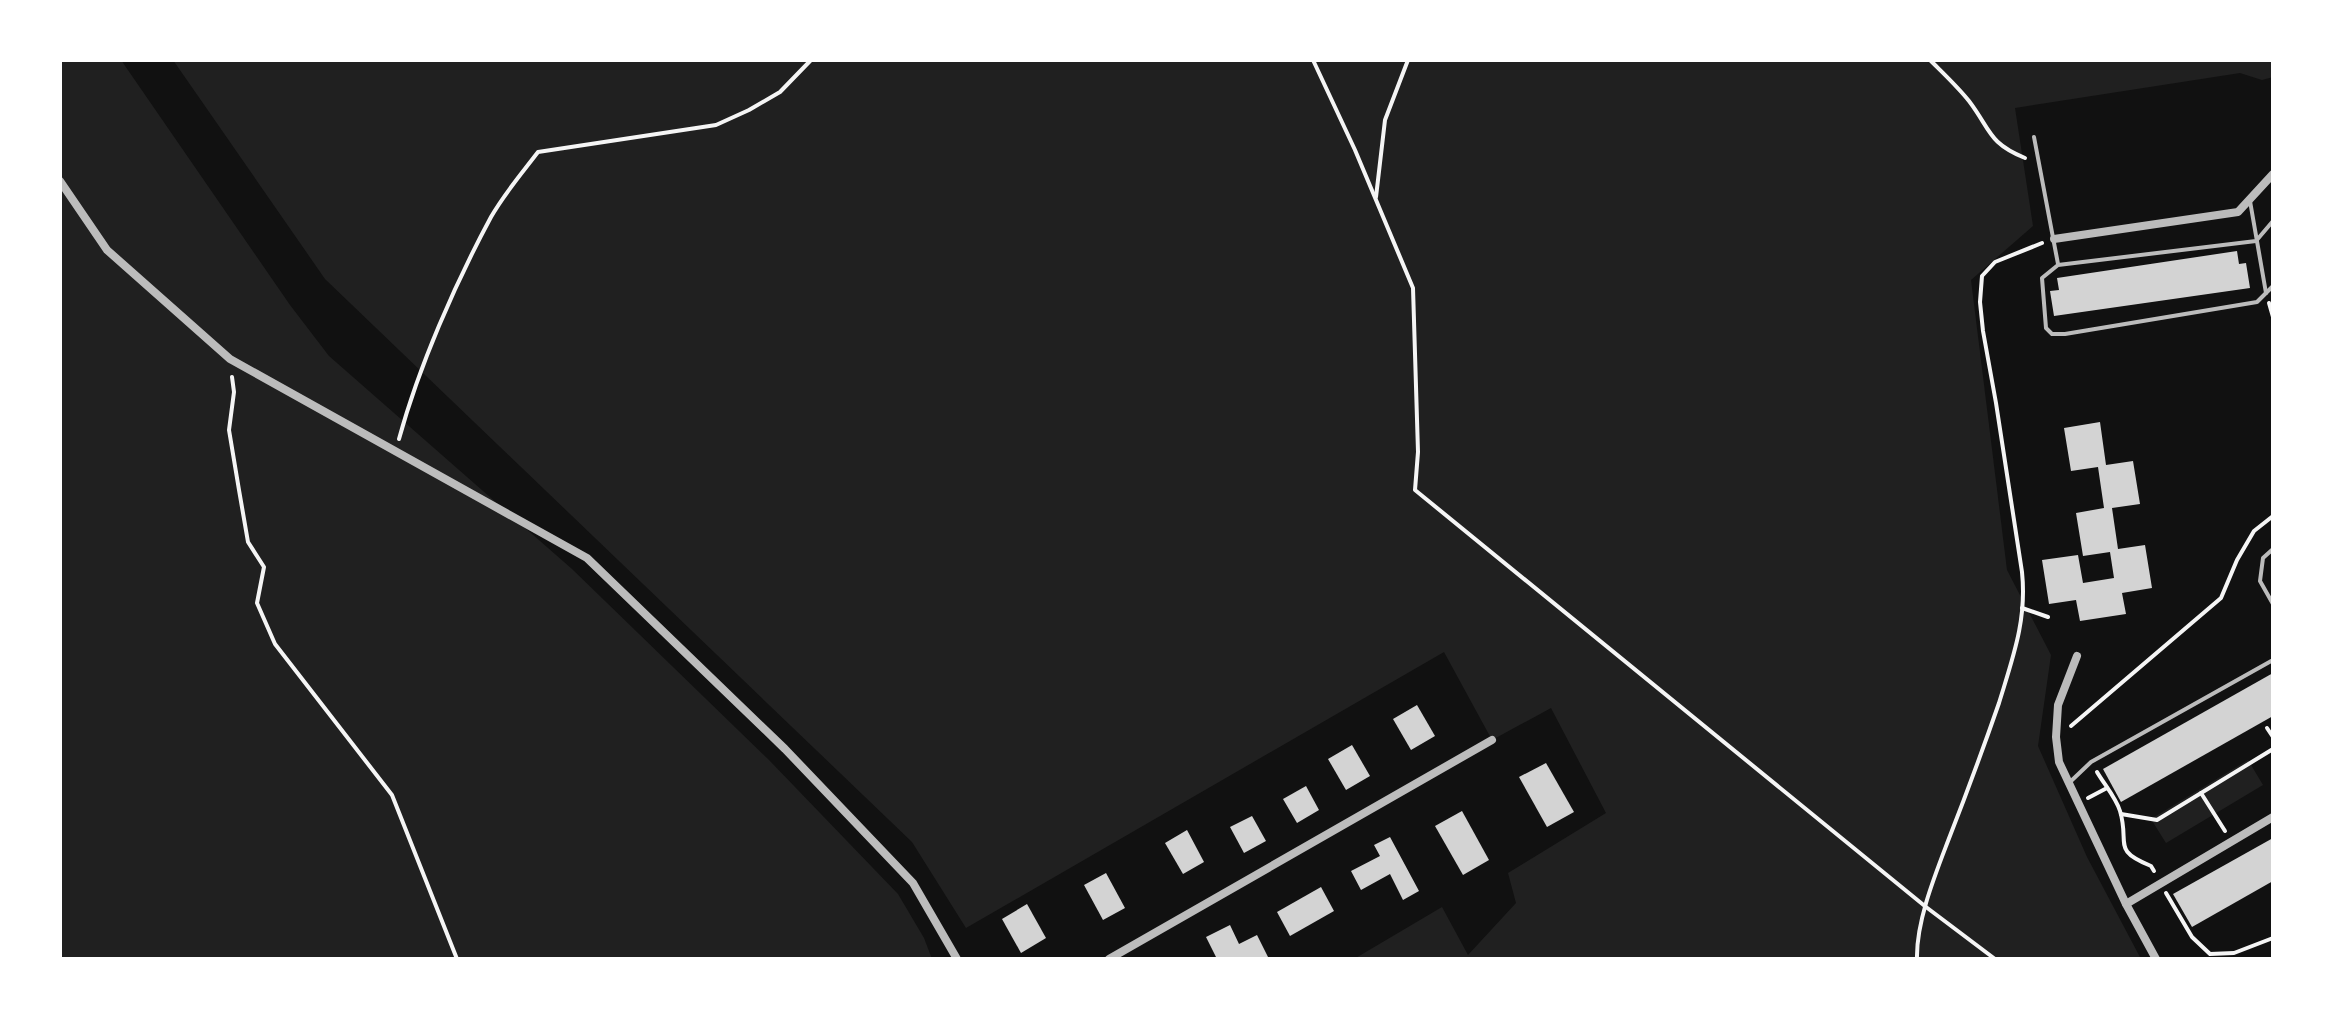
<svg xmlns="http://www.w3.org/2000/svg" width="2333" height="1019" font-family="Bitter,serif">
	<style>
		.green { fill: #202020 }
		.building { fill: #d3d3d3 }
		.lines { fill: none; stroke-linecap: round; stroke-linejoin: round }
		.path { stroke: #f5f5f5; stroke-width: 4 }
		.service { stroke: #bcbcbc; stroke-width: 4 }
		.minor { stroke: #bcbcbc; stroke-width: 8 }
	</style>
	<rect width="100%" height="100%" fill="#111"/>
	<g class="green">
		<path d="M60 60H121L290 305 329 356 572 569 769 760 898 894 924 938 932 959H60Z"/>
		<path d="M173 60H2273V77L2262 80 2240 73 2015 108 2033 226 1971 280 2007 570 2051 655 2038 746 2087 857 2141 959H1354L1442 907 1468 955 1516 903 1508 873 1606 813 1551 708 1492 740 1444 652 966 928 912 842 325 279Z"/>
		<path d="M2248 760 2263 785 2166 843 2151 819Z"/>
	</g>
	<g class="building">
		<path d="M2237 251 2239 264 2246 263 2250 288 2054 316 2050 291 2059 290 2057 278Z"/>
		<path d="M2100 422 2106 465 2133 461 2140 504 2112 508 2118 549 2145 545 2152 588 2122 593 2126 614 2080 621 2076 600 2049 604 2042 560 2078 555 2083 583 2114 578 2110 552 2083 556 2076 513 2104 508 2098 467 2071 471 2064 428Z"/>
		<path d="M2273 673V716L2121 802 2103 769Z"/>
		<path d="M1417 705 1435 736 1411 750 1393 719Z"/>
		<path d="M1352 745 1370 776 1346 790 1328 759Z"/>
		<path d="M1546 763 1574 812 1547 827 1519 777Z"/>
		<path d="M1306 786 1319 810 1297 823 1283 799Z"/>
		<path d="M1462 811 1489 860 1463 875 1435 826Z"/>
		<path d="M1252 816 1266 841 1244 853 1230 827Z"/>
		<path d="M1187 830 1204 862 1183 874 1165 843Z"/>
		<path d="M1390 837 1419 891 1403 900 1390 874 1361 890 1351 871 1380 856 1374 845Z"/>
		<path d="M2273 838V881L2192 927 2173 894Z"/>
		<path d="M1106 873 1125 908 1103 920 1084 885Z"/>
		<path d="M1321 887 1334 911 1290 936 1277 912Z"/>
		<path d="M1027 904 1046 938 1021 953 1002 919Z"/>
		<path d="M1230 925 1239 944 1257 935 1269 959H1217L1206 937Z"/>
	</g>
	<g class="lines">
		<g class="path">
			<path d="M1313 60 1355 150 1413 288 1418 452 1415 490 1926 907 1995 959"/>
			<path d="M1930 60C1943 73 1958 87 1969 101 1991 130 1988 143 2025 158"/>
			<path d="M1376 197 1385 120 1408 60"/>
			<path d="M2269 303 2273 317"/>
			<path d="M232 377 234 392 229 430 239 490 248 542 264 567 257 603 275 644 392 795 457 959"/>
			<path d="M399 439C419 366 455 284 491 217 504 194 522 173 538 152L716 125 749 110 780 92 811 60"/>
			<path d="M2022 608 2048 617"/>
			<path d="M2071 726 2221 598 2237 560 2254 531 2273 516"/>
			<path d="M2267 728 2273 737"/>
			<path d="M2097 772C2104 784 2116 798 2120 811 2130 844 2111 850 2151 866L2154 871"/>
			<path d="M2201 793 2225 831"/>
			<path d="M2088 798 2107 788"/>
			<path d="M2121 814 2157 820 2273 749"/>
			<path d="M2166 893 2192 937 2210 954 2234 953 2273 938"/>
			<path d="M1917 959C1916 922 1935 875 1948 841 1966 795 1983 749 1999 703 2013 657 2027 620 2022 572L1996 403 1983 331 1980 302 1982 276 1995 262 2042 243"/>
		</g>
		<g class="service">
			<path d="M2034 137 2058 264"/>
			<path d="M2250 201 2266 293"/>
			<path d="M2273 221 2256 241 2058 265 2042 278 2046 328 2052 334H2065L2257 302 2273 286"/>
			<path d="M2273 549 2263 558 2260 581 2273 604"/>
			<path d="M2070 782 2091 762 2273 660"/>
		</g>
		<g class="minor">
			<path d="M60 181 107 250 230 359 587 558 785 749 913 883 957 959"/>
			<path d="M2054 239 2238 212 2273 174"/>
			<path d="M2077 656 2058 705 2056 737 2059 762 2126 904 2156 959"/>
			<path d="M2126 904 2273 817"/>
			<path d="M1109 959 1492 740"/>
		</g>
	</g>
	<rect width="2333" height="1019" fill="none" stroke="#ffffff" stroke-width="124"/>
</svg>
